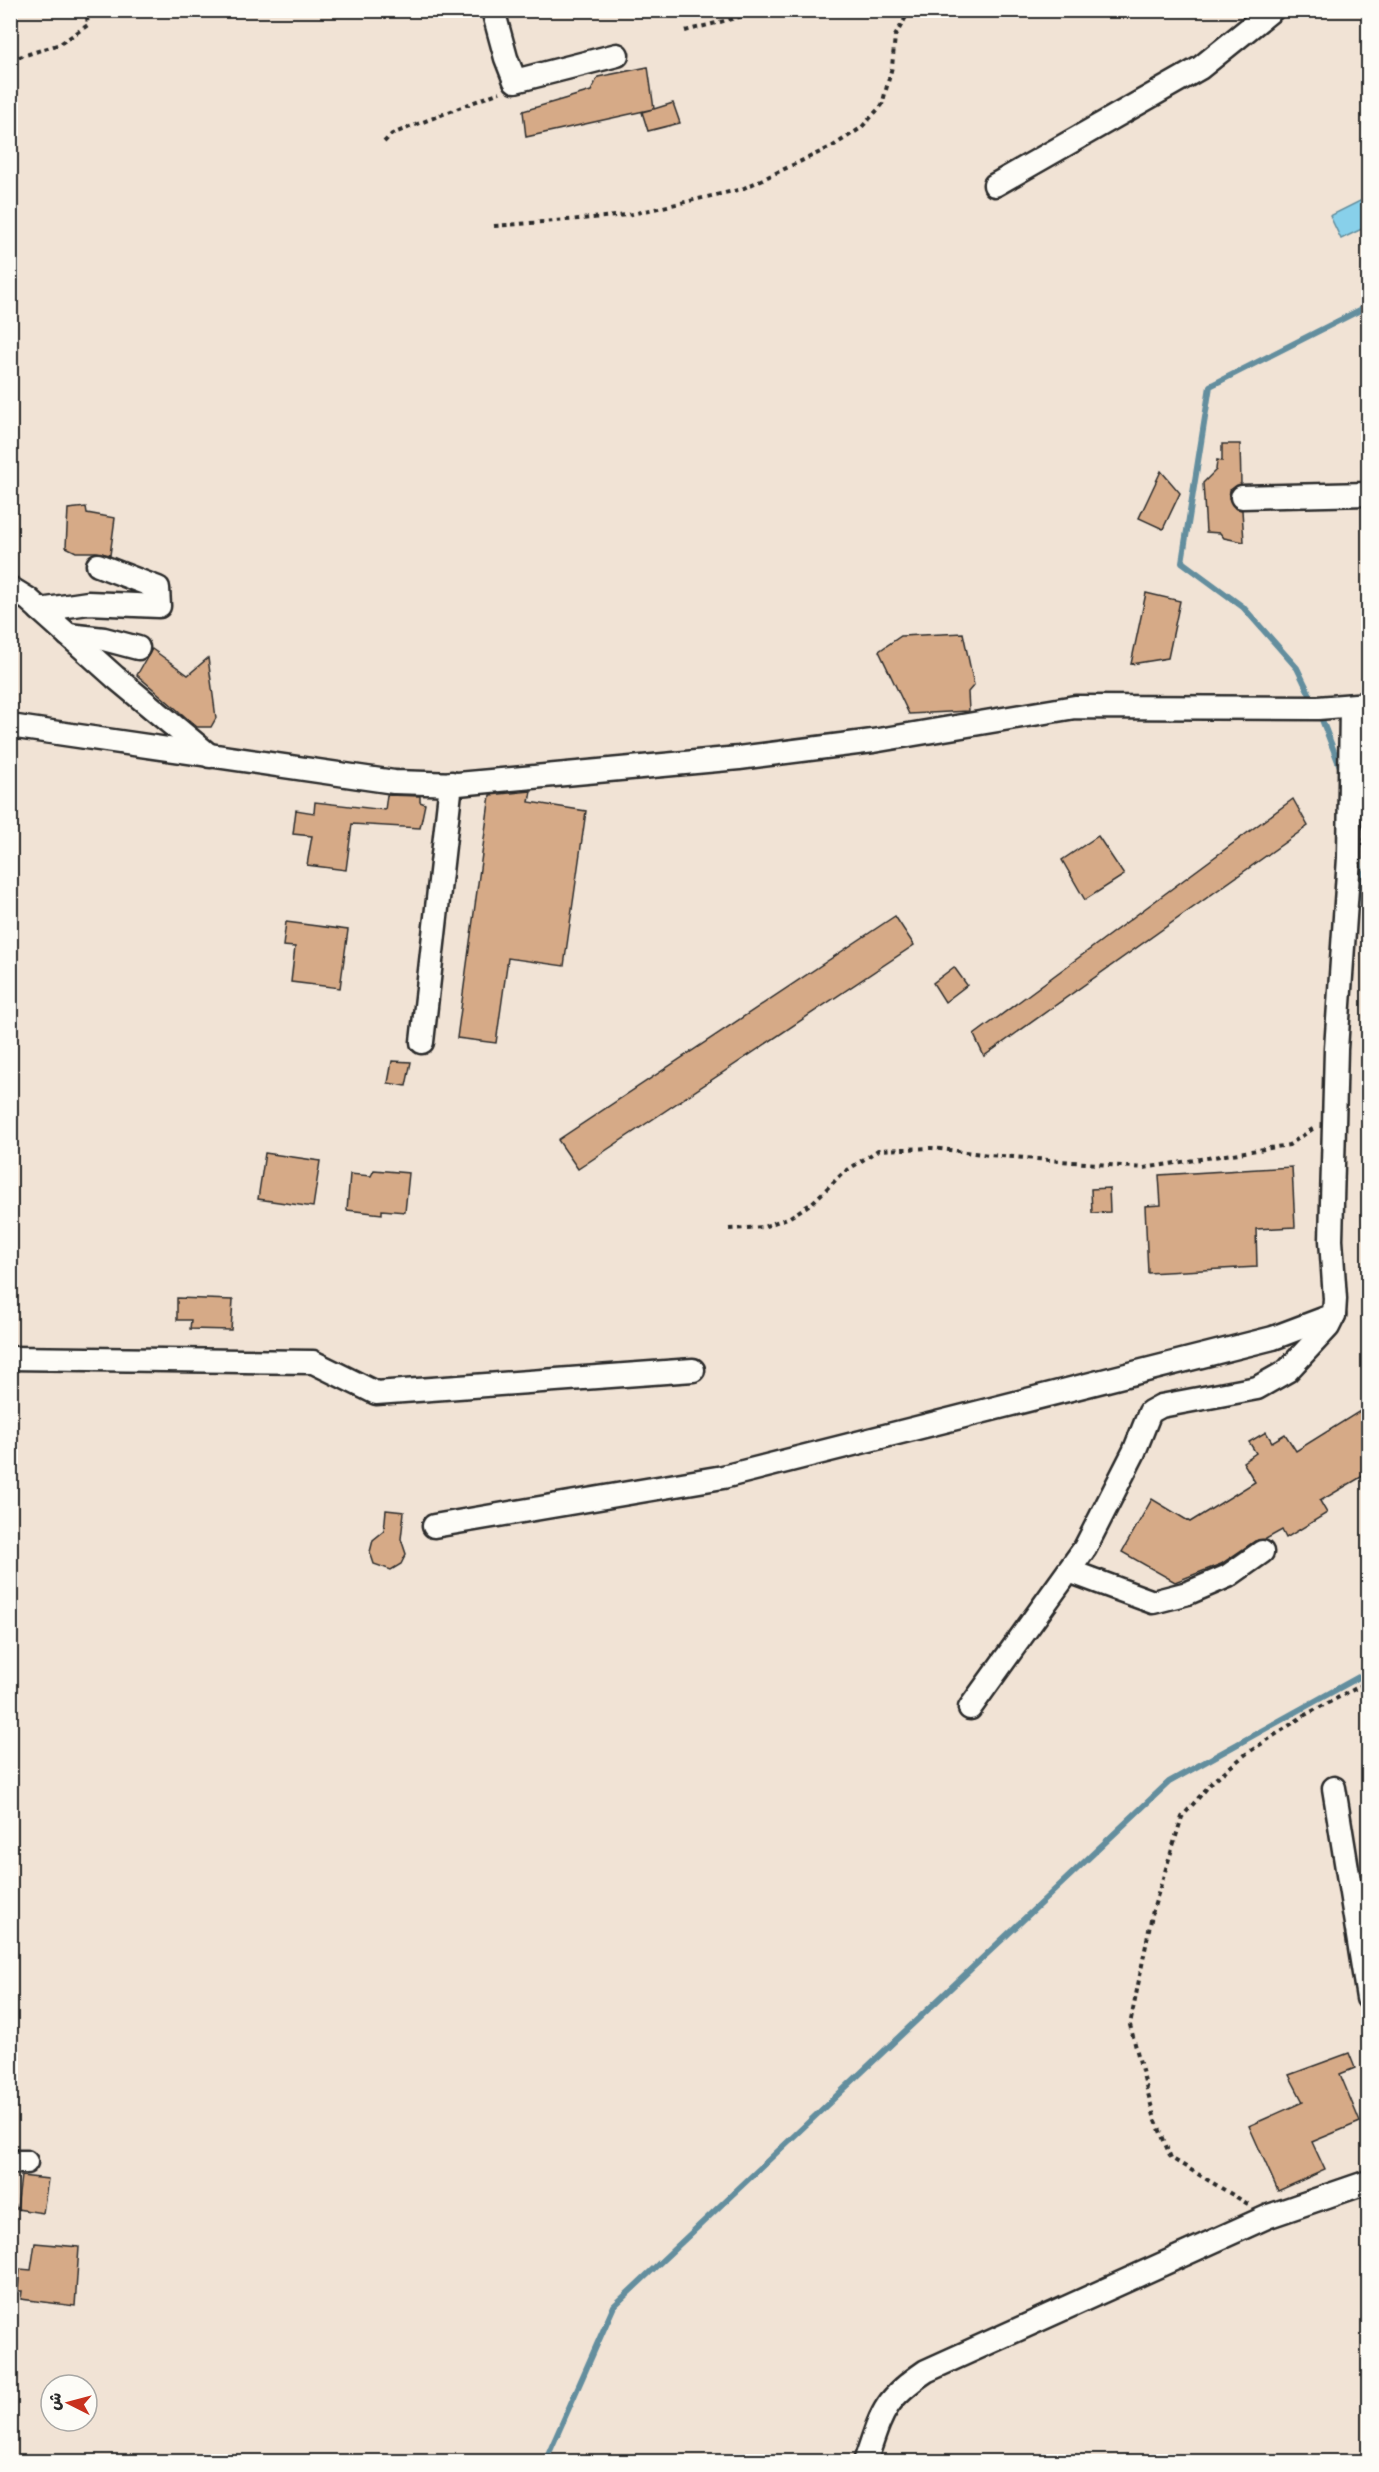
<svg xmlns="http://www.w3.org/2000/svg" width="1379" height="2472" font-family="Mali,'Playpen Sans Arabic',sans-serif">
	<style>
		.water { fill: #88d0ea; stroke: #638e9e; stroke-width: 1.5 }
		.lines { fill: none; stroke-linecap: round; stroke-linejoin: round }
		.stream { stroke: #638e9e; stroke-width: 6 }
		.building { fill: #d6aa87; stroke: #2b2b2b; stroke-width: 1.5 }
		.minor-casing { stroke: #2b2b2b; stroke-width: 27 }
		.path { stroke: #2b2b2b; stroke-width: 4; stroke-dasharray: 4.5 4.5; stroke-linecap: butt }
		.minor { stroke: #fdfcf7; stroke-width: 22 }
	</style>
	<rect width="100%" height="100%" fill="#f1e3d5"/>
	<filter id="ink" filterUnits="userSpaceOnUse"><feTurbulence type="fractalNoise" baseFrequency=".0167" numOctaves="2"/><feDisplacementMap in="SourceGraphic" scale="12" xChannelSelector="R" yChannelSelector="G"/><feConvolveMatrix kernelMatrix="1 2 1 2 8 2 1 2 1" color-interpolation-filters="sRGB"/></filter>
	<g filter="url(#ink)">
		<path class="water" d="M1368 197V226L1341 239 1330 216Z"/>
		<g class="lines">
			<g class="stream">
				<path d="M1314 703 1297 668 1243 607 1182 562 1210 386 1368 306"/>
				<path d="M1319 712 1342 772"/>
				<path d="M1359 855 1368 962"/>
				<path d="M545 2462 614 2306 1169 1782 1368 1672"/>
			</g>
		</g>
		<g class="building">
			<path d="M648 67 654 109 673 103 680 123 648 131 642 112 653 109 526 137 523 111 591 91 598 77Z"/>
			<path d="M1222 444H1240L1241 484 1230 490 1229 498 1235 508 1242 510 1244 542 1224 538 1220 533 1206 532 1203 483 1216 470 1217 460 1222 461Z"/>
			<path d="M1161 471 1180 493 1163 529 1139 518Z"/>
			<path d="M86 507 87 513 115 518 110 555 96 552H76L66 547 68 509Z"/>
			<path d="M1146 593 1180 601 1168 658 1131 664Z"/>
			<path d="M963 633 974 685 968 692 969 711 909 714 879 651 901 636Z"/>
			<path d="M152 649 188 675 208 658 216 718 211 727H197L137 675Z"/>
			<path d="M531 791 529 802 586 811 564 966 508 958 496 1043 457 1038 490 795Z"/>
			<path d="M387 795 420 796V802L425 804 420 828 352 824 346 870 307 865 312 836 293 834 296 810 314 813 315 802 385 810Z"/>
			<path d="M1293 799 1308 826 984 1056 974 1035Z"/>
			<path d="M1098 836 1124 875 1085 900 1062 860Z"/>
			<path d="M895 916 914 945 578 1169 558 1140Z"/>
			<path d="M286 922 348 930 340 988 291 982 295 947 283 946Z"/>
			<path d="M954 967 967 985 945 1002 933 983Z"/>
			<path d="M392 1061 411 1062 406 1086 388 1083Z"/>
			<path d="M265 1153 320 1161 313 1207 258 1199Z"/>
			<path d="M1292 1167 1295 1227 1256 1229 1257 1267 1148 1273 1145 1206 1161 1205 1159 1175Z"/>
			<path d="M374 1170 409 1173 405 1212 382 1210V1214L347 1210 350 1174 371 1176Z"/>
			<path d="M1109 1188 1110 1212 1092 1213 1091 1189Z"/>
			<path d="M177 1298 233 1300 231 1330 190 1329 191 1320H177Z"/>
			<path d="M1368 1406V1473L1320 1501 1327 1513 1286 1538 1282 1530 1266 1539 1255 1541 1221 1564 1175 1582 1122 1552 1152 1499 1190 1522 1255 1482 1243 1462 1256 1453 1249 1442 1266 1432 1272 1442 1285 1434 1296 1451Z"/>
			<path d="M386 1510 404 1512 401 1539 406 1554 401 1564 391 1570 374 1564 370 1552 373 1540 384 1531Z"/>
			<path d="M1349 2053 1355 2068 1340 2074 1360 2122 1312 2142 1325 2170 1278 2191 1249 2126 1303 2102 1289 2075Z"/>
			<path d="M21 2176 48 2179 43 2213 17 2209Z"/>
			<path d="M35 2243 79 2247 75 2306 21 2299 22 2291H18L20 2269 31 2270Z"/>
		</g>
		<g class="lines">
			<g class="minor-casing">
				<g id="minor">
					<path d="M493 10 506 58 515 81 617 55"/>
					<path d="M995 185 1200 68 1272 10"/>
					<path d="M1242 497 1368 494"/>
					<path d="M10 588 28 599 115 677 210 756"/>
					<path d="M40 610 88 603 159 606 158 588 98 565"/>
					<path d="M68 635 104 639 138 648"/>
					<path d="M10 726 394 782 458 784 739 758 873 741 1075 707 1318 708 1368 704"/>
					<path d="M422 1042 451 783"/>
					<path d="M10 1358 313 1362 376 1393 693 1370"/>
					<path d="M434 1526 723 1477 1273 1338 1334 1315"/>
					<path d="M1069 1571 1153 1602 1188 1593 1228 1576 1262 1552"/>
					<path d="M970 1708 1085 1548 1134 1452 1150 1412 1161 1406 1257 1388 1287 1371 1328 1327 1334 1315 1335 1299 1331 1240 1336 1049 1349 858 1351 706"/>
					<path d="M1334 1788 1368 1998"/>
					<path d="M10 2162H26"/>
					<path d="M865 2462C882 2413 882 2401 926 2371L1269 2216 1368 2182"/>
				</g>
			</g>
			<g class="path">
				<path d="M685 31 766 10"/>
				<path d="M10 60 60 44 88 25 86 10"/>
				<path d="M384 142 392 134 500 92"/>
				<path d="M494 226 628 215 742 189 833 146 861 128 882 105 892 67 895 36 910 10"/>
				<path d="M729 1229 763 1227 790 1217 812 1203 843 1173 878 1150 932 1148 990 1155 1144 1168 1289 1145 1314 1128"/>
				<path d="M1248 2204 1171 2158 1154 2116 1130 2025 1153 1910 1182 1817 1213 1781 1246 1754 1305 1715 1368 1682"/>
			</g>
			<use href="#minor" class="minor"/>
		</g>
	</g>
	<rect width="1379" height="2472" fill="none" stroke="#fdfcf7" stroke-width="36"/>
	<rect x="18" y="18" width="1343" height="2436" fill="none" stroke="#2b2b2b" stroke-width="2" filter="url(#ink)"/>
	<g transform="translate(69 2403) rotate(276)"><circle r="28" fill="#fdfcf7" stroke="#a9a8a5" stroke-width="1.5"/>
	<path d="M0-4.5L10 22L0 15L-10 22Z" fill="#c8321e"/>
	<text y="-9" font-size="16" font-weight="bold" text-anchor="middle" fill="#2b2b2b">ش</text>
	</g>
</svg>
